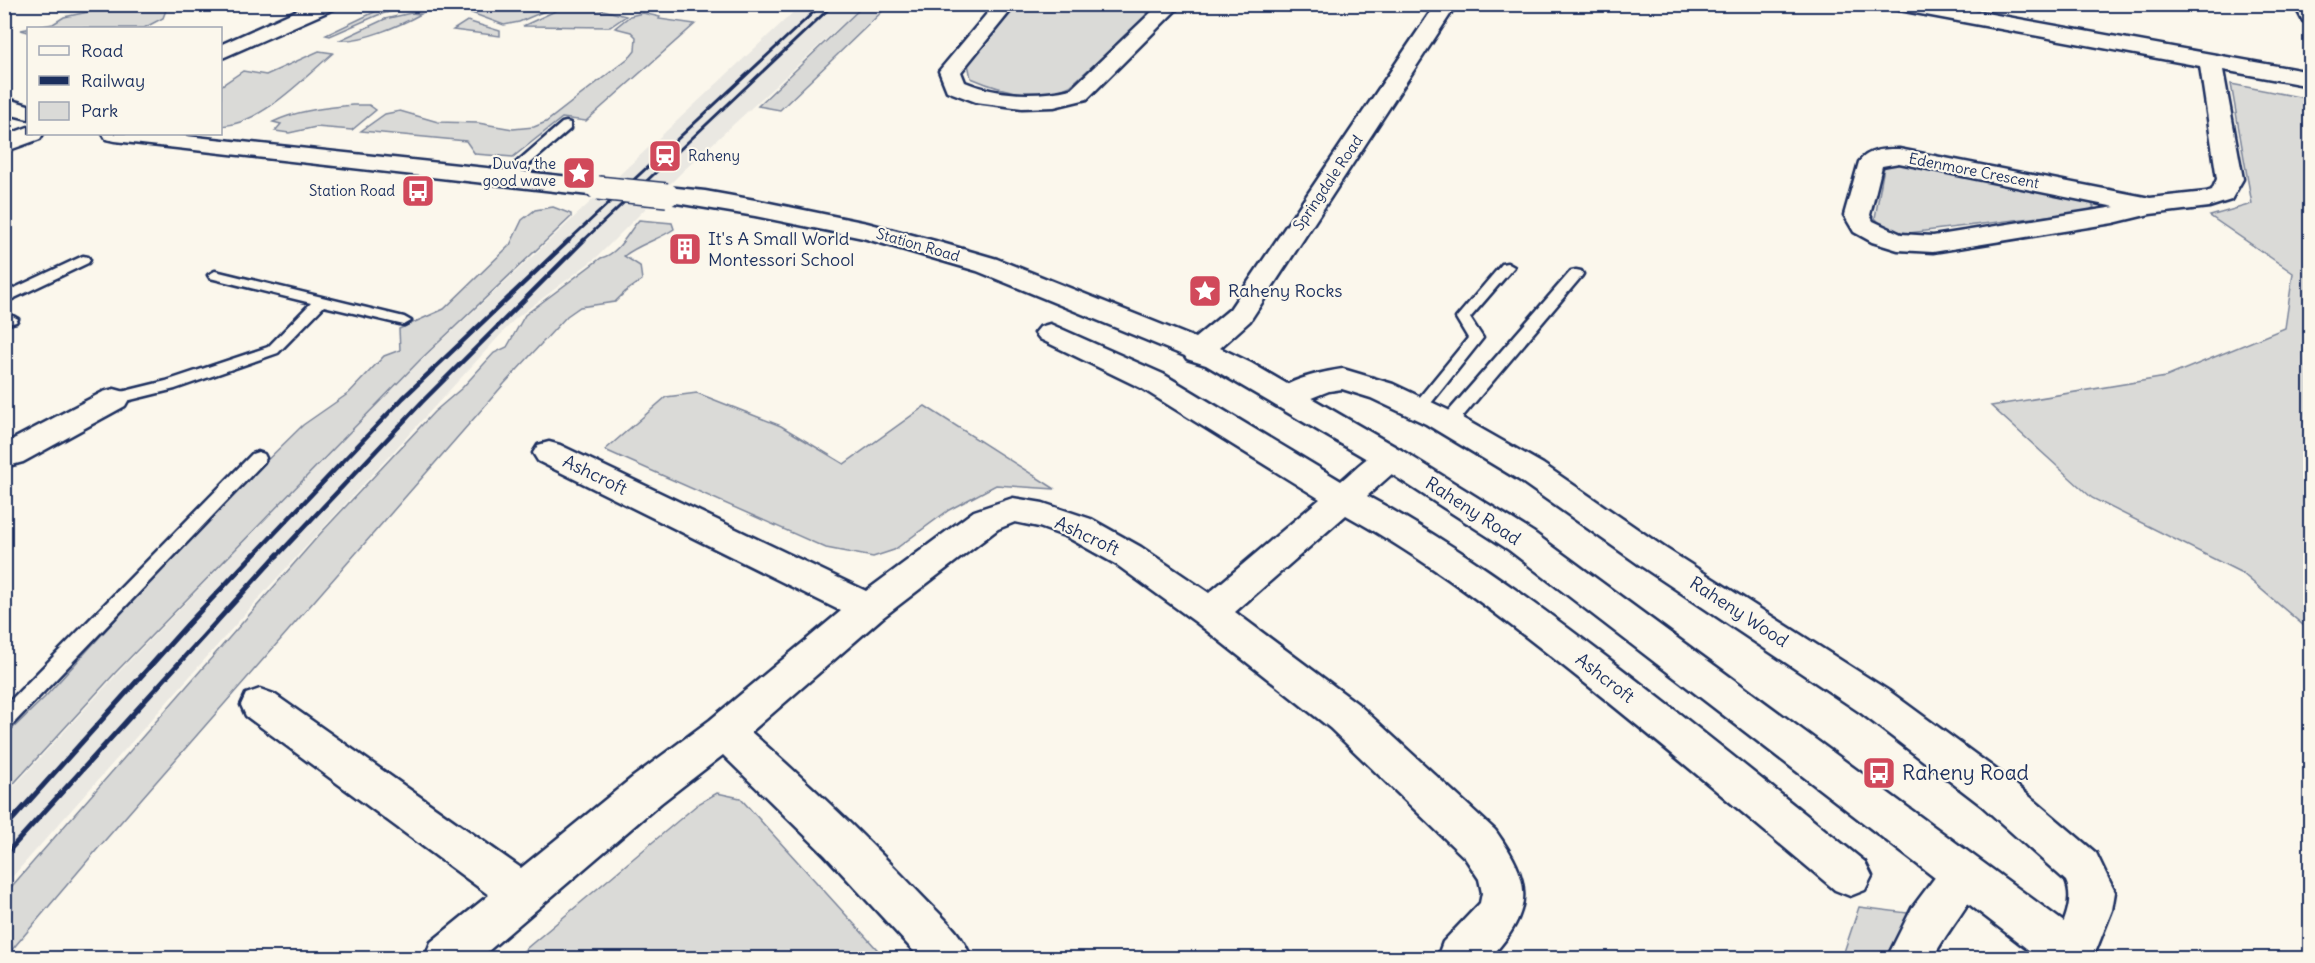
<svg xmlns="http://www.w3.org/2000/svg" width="2315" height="963" font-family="Delius,sans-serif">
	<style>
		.built { fill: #eae8e2 }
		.green { fill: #dadad7; stroke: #7a849a; stroke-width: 1.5 }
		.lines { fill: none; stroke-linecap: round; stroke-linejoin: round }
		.lane-casing { stroke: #1b2f5e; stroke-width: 5 }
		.street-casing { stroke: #1b2f5e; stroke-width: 5 }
		.secondary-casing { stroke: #1b2f5e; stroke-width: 5 }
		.lane { fill: #fbf7ec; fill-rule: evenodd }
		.street { fill: #fbf7ec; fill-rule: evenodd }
		.secondary { fill: #fbf7ec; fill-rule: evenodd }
		.rail-far2 { stroke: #1b2f5e; stroke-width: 3 }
		.rail-far1 { stroke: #1b2f5e; stroke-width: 4.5 }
		.rail { stroke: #1b2f5e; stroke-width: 5 }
		.secondary-bridge-casing { stroke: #1b2f5e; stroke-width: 26; stroke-linecap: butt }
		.secondary-bridge { stroke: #fbf7ec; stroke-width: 23 }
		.labels { text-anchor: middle; stroke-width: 4.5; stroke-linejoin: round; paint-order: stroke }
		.far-poi-label { font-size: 15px; fill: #1b2f5e; stroke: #fbf7ec; text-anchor: end }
		.far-street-label { font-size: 15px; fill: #1b2f5e; stroke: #fbf7ec }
		.poi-label { font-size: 18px; fill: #1b2f5e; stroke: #fbf7ec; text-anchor: start }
		.street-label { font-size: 18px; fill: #1b2f5e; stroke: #fbf7ec }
		.near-poi-label { font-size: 21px; fill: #1b2f5e; stroke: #fbf7ec; text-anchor: start }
	</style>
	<rect width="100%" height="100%" fill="#fbf7ec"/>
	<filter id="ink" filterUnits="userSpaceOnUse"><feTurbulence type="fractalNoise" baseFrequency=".0167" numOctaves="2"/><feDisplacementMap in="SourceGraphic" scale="12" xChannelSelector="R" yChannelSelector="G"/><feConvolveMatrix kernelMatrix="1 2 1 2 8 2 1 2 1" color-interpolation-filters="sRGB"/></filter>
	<g filter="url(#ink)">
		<path class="built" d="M801 5H863L683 171 596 258 515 319 268 588 5 885V796L118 673 398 382Z"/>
		<g class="green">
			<path d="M865 4 889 5 780 110 758 106Z"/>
			<path d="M109 5H168L163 18 144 28H28V32L21 30 53 24 64 17 107 8Z"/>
			<path d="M389 5H415L378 15 330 36 326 35Z"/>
			<path d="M450 5 559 4V5L519 22 504 25Z"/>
			<path d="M568 5H584L626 16 610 27 523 26Z"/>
			<path d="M1018 5H1161L1070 86C1040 101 1001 91 971 78L968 64Z"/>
			<path d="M411 13 421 14C401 25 362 42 340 40L385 19Z"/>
			<path d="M643 13 660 17 659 19 695 24 586 121 562 118 513 157 475 154 466 141 361 131 385 114 400 111 438 122 478 123 513 129 534 127 546 122 631 56 635 51 636 37 631 32 615 28 630 16Z"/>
			<path d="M467 21 500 31V36L453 30Z"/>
			<path d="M319 51 333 53C303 79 261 124 221 126V86L243 71 266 75Z"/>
			<path d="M2231 84 2310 99V631L2242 573 2092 498 1991 406 2166 377 2285 328 2293 273 2210 216 2252 204Z"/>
			<path d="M352 105H369L376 110 352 130 316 127 289 133 275 131 281 124 273 122C297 110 326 108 352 105Z"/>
			<path d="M1898 162 2081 200 2091 203 2094 207 2088 211 1909 233C1895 231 1884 229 1875 218L1884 167Z"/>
			<path d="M553 207 571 214V217L420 360 115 673 5 793V736L45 697 165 565 252 475 303 425 349 393 384 356 400 350 399 329 444 309 510 245 522 220 535 210Z"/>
			<path d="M639 220 672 223 674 229C658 240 639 244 624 256L640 266 642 280 625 292 615 302 580 307 567 316 504 384 100 846 5 958V894L320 534 434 412 462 388 494 353 507 347 525 315 601 258C619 254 628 232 639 220Z"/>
			<path d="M697 393 781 426 844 464 925 406 1055 489 996 485 949 510 894 550 873 557 826 548 605 450 666 397Z"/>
			<path d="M717 793 740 798 885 958H515L698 804Z"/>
			<path d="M1859 907 1916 914 1891 958H1842Z"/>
		</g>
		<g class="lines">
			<g class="lane-casing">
				<g id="lane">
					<path d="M566 122 570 123V129L510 181H502L500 178 502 175 562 123Z"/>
					<path d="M83 256 88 257 90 260 88 263 4 303V293Z"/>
					<path d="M1507 263 1514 267 1470 318 1483 338 1424 412H1414L1411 408 1414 404 1468 338 1456 318 1502 264Z"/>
					<path d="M1576 270 1581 271 1583 274 1581 277 1454 427H1442L1440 423 1442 419 1571 271Z"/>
					<path d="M215 271 404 317 411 321 404 325 324 306 278 353 175 389 114 404 109 403 106 399 109 395 166 381 268 347 311 303 210 278 208 275Z"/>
					<path d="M11 315 18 319 16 322 4 325V316Z"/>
					<path d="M258 452 264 454 266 458 264 462 11 726 4 728V707L252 454Z"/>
				</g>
			</g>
			<g class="street-casing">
				<g id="street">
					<path d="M995 4H1016L961 72 965 82C998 96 1037 97 1071 89L1160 4H1182L1087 99 1054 107 1022 108 976 102 947 91 939 71Z"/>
					<path d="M1889 4H1936L2310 72V86L2223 70 2243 179 2231 200 2209 207 2150 214 2113 223 1933 252 1898 250 1872 242 1854 232 1844 215 1859 162C1868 149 1885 149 1899 149L2150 198 2206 192 2212 190 2217 179 2200 66 1899 10 1892 8ZM1899 163 2115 207 1933 236 1901 234 1873 221 1870 215 1882 166Z"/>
					<path d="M2294 4H2310V23L2303 21Z"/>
					<path d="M1050 324 1163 374 1341 481C1359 466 1377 443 1401 450L1406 458 1401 466 1367 496C1451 541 1529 598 1605 656 1693 723 1779 793 1865 862L1872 876 1865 890 1850 896 1835 890C1749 818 1664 746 1576 676 1503 618 1428 560 1346 515L1235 612 1358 704 1495 830C1533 883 1534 910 1490 958H1437L1443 942 1480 903 1482 893 1479 879 1465 858 1330 728 1197 623 1117 565 1067 537 1039 527 1015 522 998 529 882 618 751 732C810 784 867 838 921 895 939 914 963 933 971 958H920L825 855 723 755 661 803 480 958H425L431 942 489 895 246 716 241 705 246 694 260 689 274 694 521 868 633 777 710 720 841 611 538 461 533 453 538 445 549 442 560 445 866 591 974 511 1013 498 1043 503 1091 519 1141 547 1209 593 1320 499 1141 388 1040 339 1035 333 1040 327Z"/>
					<path d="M1343 369 1393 384 1448 410 1543 464 1665 548 1889 691 2009 779 2096 853 2108 878 2115 892 2112 910 2093 958H2049L2048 956C2058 933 2077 905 2066 881L1981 805 1861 713 1641 566 1519 480 1426 424 1371 398 1342 389 1329 391 1286 408 1275 405 1271 398C1282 380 1323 372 1343 369Z"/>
					<path d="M114 389 125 392 129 399 125 406 23 462 12 465 4 463V444L103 392Z"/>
					<path d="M1963 854 1978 860 1985 874C1971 904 1948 929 1933 958H1887L1912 908 1948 860Z"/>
				</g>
			</g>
			<g class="secondary-casing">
				<g id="secondary">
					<path d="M311 4H339L336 8 220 59V45Z"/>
					<path d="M1436 4H1457L1250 321 1220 348 1251 363 1401 450 1533 532 2091 942 2097 958H2039L1509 550 1379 466 1206 365 1187 359 1185 356 977 271 863 238 755 216 658 200 654 195 658 190 667 187 705 191 755 200 867 223 935 241 997 259 1195 338 1230 309Z"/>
					<path d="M4 98 28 105V119L4 113Z"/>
					<path d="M28 127V134H43L40 139 4 152V136Z"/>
					<path d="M103 134H168L598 180 607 183 611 188 607 193 598 196 115 141 106 139Z"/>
				</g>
			</g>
			<use href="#lane" class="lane"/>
			<use href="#street" class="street"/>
			<use href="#secondary" class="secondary"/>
			<g class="rail-far2">
				<path d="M567 242 817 9"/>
				<path d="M582 242 834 4"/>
			</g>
			<g class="rail-far1">
				<path d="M253 556 403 398 569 240"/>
				<path d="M277 556 422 402 584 240"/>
			</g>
			<g class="rail">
				<path d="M4 829 188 624 254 554"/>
				<path d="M4 856 278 554"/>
			</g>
			<g class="secondary-bridge-casing">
				<path id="secondary-bridge" d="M598 188 667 195"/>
			</g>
			<use href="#secondary-bridge" class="secondary-bridge"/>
		</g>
	</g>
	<defs>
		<g id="station-square" transform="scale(1.725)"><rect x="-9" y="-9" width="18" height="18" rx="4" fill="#d1495b" stroke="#fbf7ec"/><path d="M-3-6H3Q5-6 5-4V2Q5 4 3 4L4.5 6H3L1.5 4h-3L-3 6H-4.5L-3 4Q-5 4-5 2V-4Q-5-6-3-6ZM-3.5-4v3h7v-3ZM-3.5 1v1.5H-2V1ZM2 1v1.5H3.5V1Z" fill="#fff"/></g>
		<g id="sight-square" transform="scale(1.725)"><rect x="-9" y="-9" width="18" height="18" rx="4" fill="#d1495b" stroke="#fbf7ec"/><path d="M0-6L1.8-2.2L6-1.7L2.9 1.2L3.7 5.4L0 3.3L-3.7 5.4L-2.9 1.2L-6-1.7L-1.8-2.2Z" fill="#fff"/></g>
		<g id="bus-square" transform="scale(1.725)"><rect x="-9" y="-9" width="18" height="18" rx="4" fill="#d1495b" stroke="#fbf7ec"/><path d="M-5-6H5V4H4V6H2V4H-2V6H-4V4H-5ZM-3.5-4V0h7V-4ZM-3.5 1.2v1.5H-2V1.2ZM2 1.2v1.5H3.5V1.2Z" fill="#fff"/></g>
		<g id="building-square" transform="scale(1.725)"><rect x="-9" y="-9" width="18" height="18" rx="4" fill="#d1495b" stroke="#fbf7ec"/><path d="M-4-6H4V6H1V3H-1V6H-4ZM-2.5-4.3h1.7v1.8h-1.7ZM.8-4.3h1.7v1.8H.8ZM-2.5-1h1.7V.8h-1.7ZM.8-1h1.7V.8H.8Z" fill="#fff"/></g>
	</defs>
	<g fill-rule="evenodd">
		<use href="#station-square" x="665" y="156"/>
		<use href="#sight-square" x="579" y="173"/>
		<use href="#bus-square" x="418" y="191"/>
		<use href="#building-square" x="685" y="249"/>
		<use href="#sight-square" x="1205" y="291"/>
		<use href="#bus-square" x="1879" y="773"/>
	</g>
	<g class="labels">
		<g class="far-poi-label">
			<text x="688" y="161" text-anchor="start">Raheny</text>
			<text x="556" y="169">Duva, the<tspan x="556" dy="17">good wave</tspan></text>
			<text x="395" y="196">Station Road</text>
		</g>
		<g class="far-street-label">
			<text transform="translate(1974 171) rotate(11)" y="5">Edenmore Crescent</text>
			<text transform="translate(1328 183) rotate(-56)" y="5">Springdale Road</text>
			<text transform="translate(918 245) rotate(16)" y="5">Station Road</text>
		</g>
		<g class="poi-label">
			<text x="708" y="245">It's A Small World<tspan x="708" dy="21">Montessori School</tspan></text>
			<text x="1228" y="297">Raheny Rocks</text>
		</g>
		<g class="street-label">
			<text transform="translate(595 475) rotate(26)" y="6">Ashcroft</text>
			<text transform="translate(1473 511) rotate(33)" y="6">Raheny Road</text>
			<text transform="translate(1087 536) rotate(25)" y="6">Ashcroft</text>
			<text transform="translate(1739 612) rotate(33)" y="6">Raheny Wood</text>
			<text transform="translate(1605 678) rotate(38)" y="6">Ashcroft</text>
		</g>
		<g class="near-poi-label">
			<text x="1902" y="780">Raheny Road</text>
		</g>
	</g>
	<rect width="2315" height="963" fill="none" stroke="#fbf7ec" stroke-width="24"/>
	<rect x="12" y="12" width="2291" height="939" fill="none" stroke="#1b2f5e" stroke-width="2" filter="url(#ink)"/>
	<rect x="27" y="27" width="195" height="108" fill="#fbf7ec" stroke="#a1a7b3" stroke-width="1.5"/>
	<rect x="39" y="46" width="30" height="9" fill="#fbf7ec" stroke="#a1a7b3" stroke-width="1.5"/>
	<text x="81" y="57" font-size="18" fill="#1b2f5e">Road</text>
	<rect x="39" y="76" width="30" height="9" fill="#1b2f5e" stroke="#a1a7b3" stroke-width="1.5"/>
	<text x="81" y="87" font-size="18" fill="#1b2f5e">Railway</text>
	<rect x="39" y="102" width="30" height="18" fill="#dadad7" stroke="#a1a7b3" stroke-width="1.5"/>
	<text x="81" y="117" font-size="18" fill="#1b2f5e">Park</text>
</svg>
